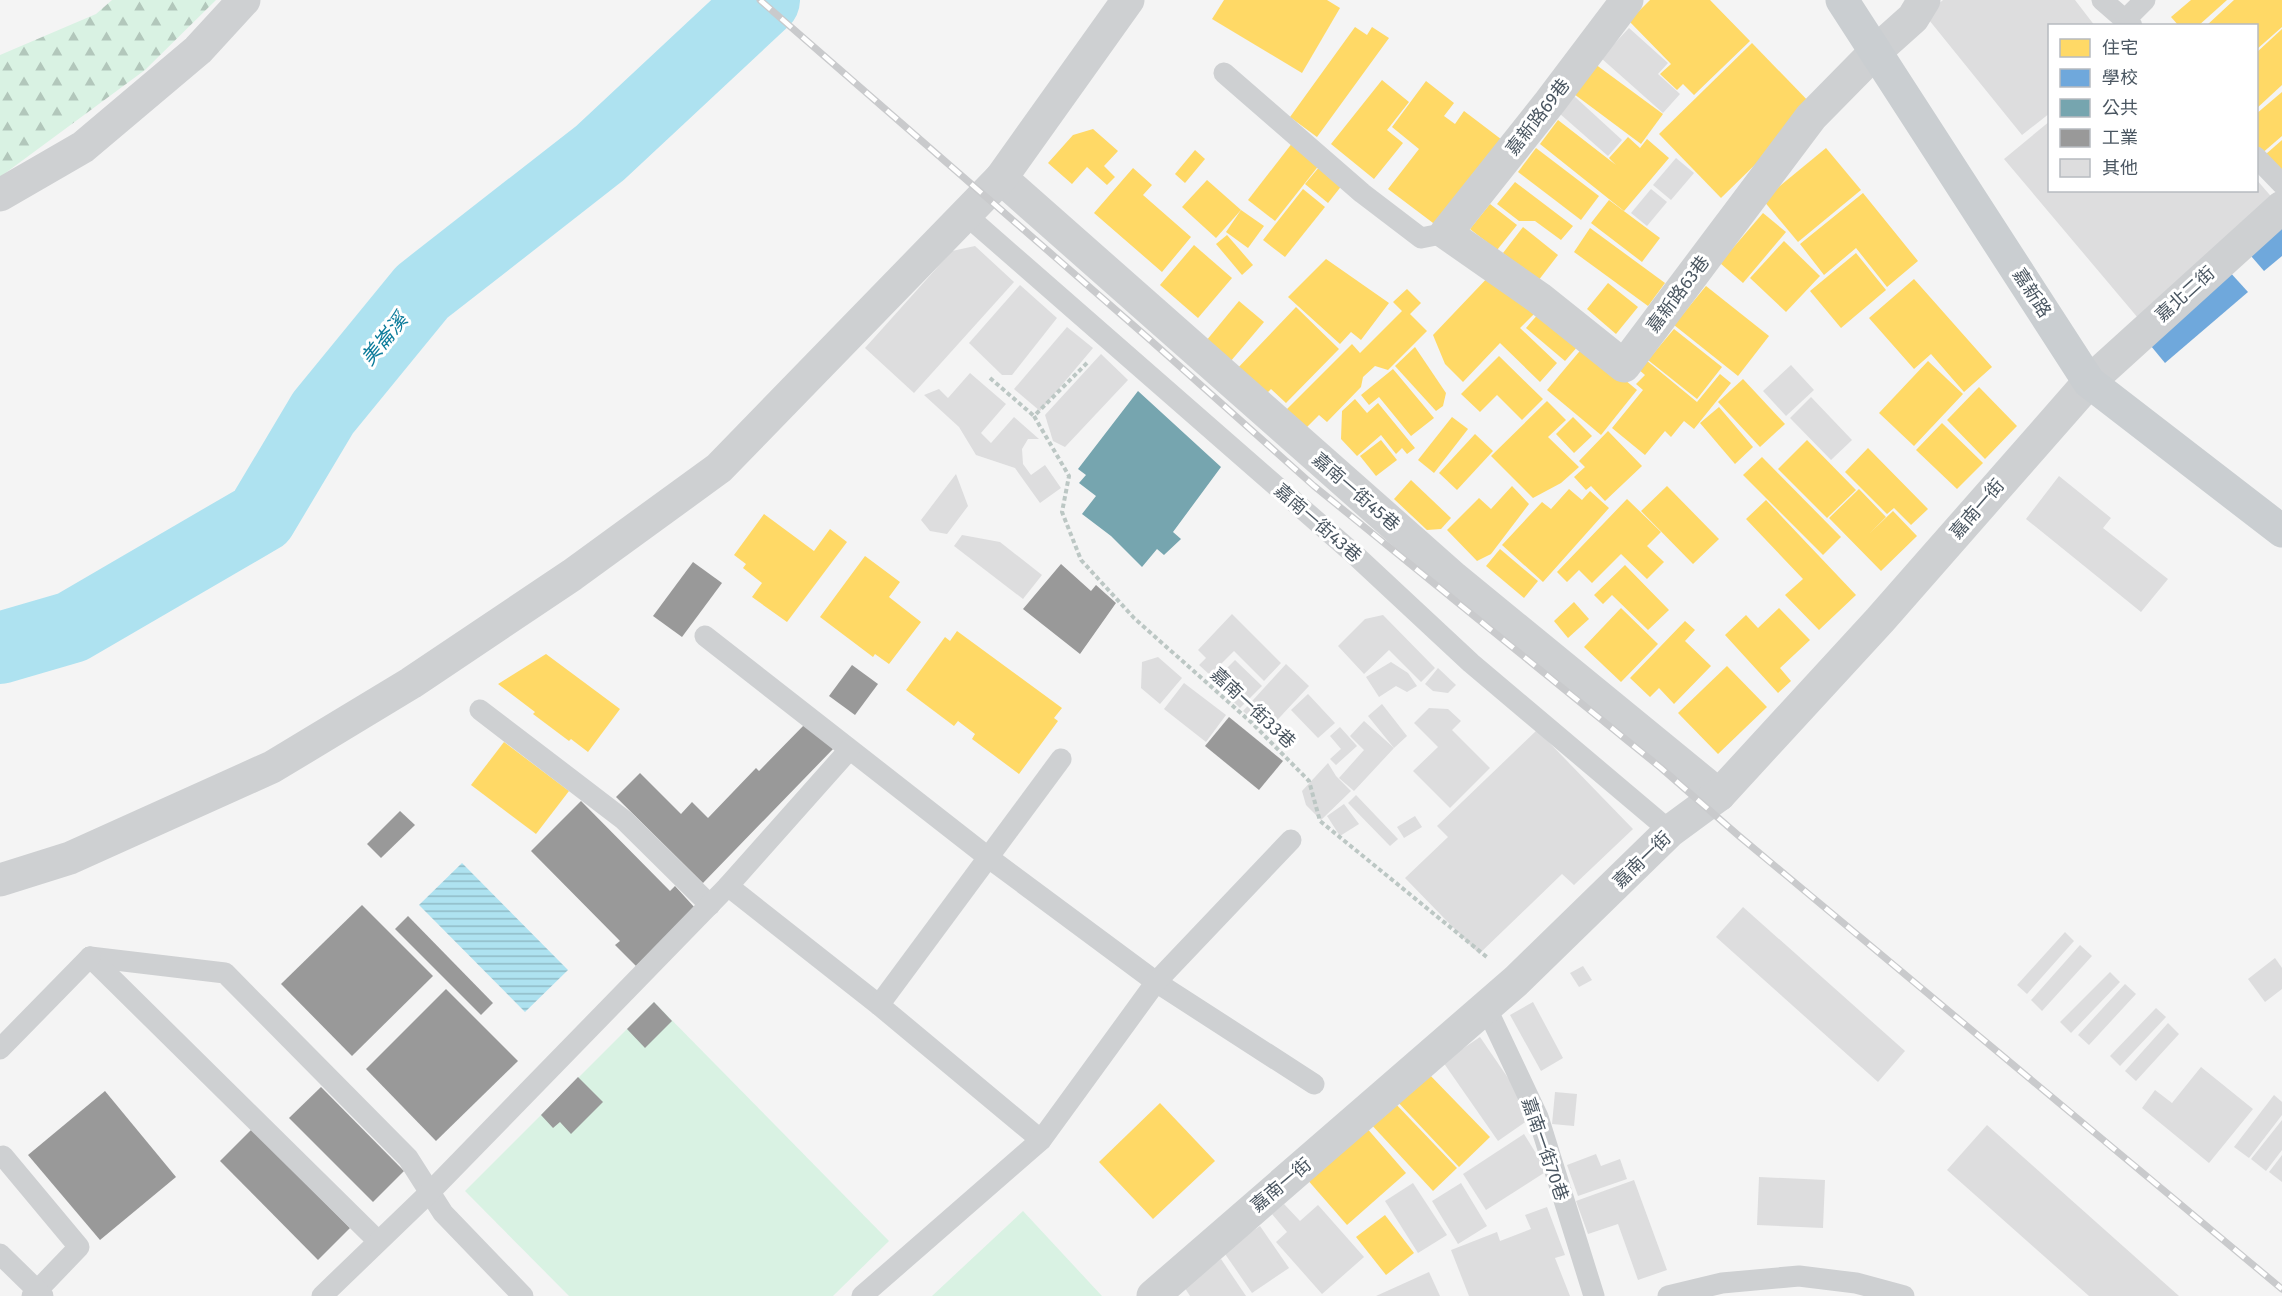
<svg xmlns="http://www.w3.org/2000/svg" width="2282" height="1296" font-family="'Fira Sans','Noto Sans TC',sans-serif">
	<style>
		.grass { fill: #d9f2e3 }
		.forest { fill: url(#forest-firs) }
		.water { fill: url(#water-rules) }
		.homes { fill: #ffd966 }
		.schools { fill: #6fa8dc }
		.public { fill: #76a5af }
		.industry { fill: #999 }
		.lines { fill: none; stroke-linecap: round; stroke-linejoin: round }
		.river { stroke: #aee2f0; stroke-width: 72 }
		.building { fill: #ddddde }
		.path { stroke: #bcc7c4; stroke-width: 4; stroke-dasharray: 4.5 3; stroke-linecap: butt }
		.service { stroke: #ced0d2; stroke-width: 21 }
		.minor { stroke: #ced0d2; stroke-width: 33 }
		.primary { stroke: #caced1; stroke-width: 33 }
		.rail-casing { stroke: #c9cacc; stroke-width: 7 }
		.rail { stroke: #fff; stroke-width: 4.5; stroke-dasharray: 14; stroke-linecap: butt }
		.labels { text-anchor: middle; stroke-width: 6; stroke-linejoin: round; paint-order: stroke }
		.street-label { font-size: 18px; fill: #4a5661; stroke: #fff }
		.water-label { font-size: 20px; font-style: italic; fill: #0c7c9b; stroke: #fff }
	</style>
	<defs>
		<pattern id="forest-firs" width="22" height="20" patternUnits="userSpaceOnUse" patternTransform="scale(1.5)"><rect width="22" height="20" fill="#d9f2e3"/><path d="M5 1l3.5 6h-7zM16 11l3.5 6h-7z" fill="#b2c7bb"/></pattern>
		<pattern id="water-rules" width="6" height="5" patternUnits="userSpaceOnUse" patternTransform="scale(1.5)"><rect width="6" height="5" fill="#aee2f0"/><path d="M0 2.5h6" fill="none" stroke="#90bac6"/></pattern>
	</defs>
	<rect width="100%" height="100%" fill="#f4f4f4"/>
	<g class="grass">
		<path d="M654 1002 889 1241 833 1296H569L465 1191Z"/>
		<path d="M1023 1211 1102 1296H932Z"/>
	</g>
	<path class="forest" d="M112 0H216L145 70 0 177V55L96 14Z"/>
	<path class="water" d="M462 863 568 970 525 1012 419 905Z"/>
	<g class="homes">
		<path d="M1224 0H1327L1340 8 1302 73 1212 19Z"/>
		<path d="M1650 0H1710L1750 41 1694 95 1683 84 1677 90 1660 74 1671 64 1629 21Z"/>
		<path d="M2191 0H2227L2198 26H2179L2171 17Z"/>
		<path d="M2234 0H2282V27L2256 50V26H2206Z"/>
		<path d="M1355 27 1367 35 1372 27 1389 38 1317 137 1290 117Z"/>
		<path d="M2282 29V85L2256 109V53Z"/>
		<path d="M1752 43 1814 107 1721 198 1659 134Z"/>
		<path d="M1595 64 1663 114 1641 144 1574 94Z"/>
		<path d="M1382 80 1409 102 1387 130 1403 143 1374 179 1331 144Z"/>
		<path d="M1426 81 1454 103 1444 116 1455 124 1464 111 1510 146 1445 232 1388 189 1419 149 1392 127Z"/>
		<path d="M2282 92V136L2260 155 2256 150V114Z"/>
		<path d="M1558 120 1616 165 1609 158 1628 137 1640 148 1647 139 1669 158 1624 211 1540 144Z"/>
		<path d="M1093 129 1118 151 1104 166 1115 177 1107 185 1087 167 1072 184 1048 163 1073 135Z"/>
		<path d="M2282 140V174L2266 154Z"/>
		<path d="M1293 142 1320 164 1275 221 1248 200Z"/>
		<path d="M1536 148 1599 196 1581 220 1518 172Z"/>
		<path d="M1826 148 1861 190 1798 242 1763 200Z"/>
		<path d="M1195 150 1205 159 1185 183 1175 174Z"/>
		<path d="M1320 166 1343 184 1328 203 1305 184Z"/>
		<path d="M1133 168 1152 185 1143 195 1191 237 1162 272 1094 213Z"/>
		<path d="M1207 180 1241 210 1216 238 1182 207Z"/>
		<path d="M1515 182 1573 226 1561 240 1535 221H1519L1497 204Z"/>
		<path d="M1303 189 1325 207 1285 257 1263 240Z"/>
		<path d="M1863 193 1918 261 1887 287 1856 248 1824 275 1800 244Z"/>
		<path d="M1609 200 1660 238 1642 262 1591 223Z"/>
		<path d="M1490 204 1517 225 1497 250 1470 229Z"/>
		<path d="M1241 210 1264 226 1248 248 1226 232Z"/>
		<path d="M1763 213 1786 232 1743 283 1720 263Z"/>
		<path d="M1523 227 1558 255 1538 281 1503 253Z"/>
		<path d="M1590 228 1665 283 1648 306 1574 252Z"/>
		<path d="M1227 235 1253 265 1242 275 1216 244Z"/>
		<path d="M1784 241 1820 276 1786 312 1750 278Z"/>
		<path d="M1194 245 1232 278 1198 318 1160 285Z"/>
		<path d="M1856 253 1886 290 1841 328 1810 291Z"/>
		<path d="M1326 259 1389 303 1361 340 1351 332 1340 344 1288 297Z"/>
		<path d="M1493 272 1536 312 1520 328 1557 363 1540 382 1500 343 1463 382 1445 364 1433 335Z"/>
		<path d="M1914 279 1992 367 1964 392 1931 354 1914 369 1869 318Z"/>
		<path d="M1608 283 1638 307 1616 334 1587 309Z"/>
		<path d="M1706 286 1769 336 1738 376 1674 325Z"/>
		<path d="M1407 289 1421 303 1410 314 1427 331 1388 370 1375 366 1363 377 1361 387 1327 422 1319 415 1304 430 1285 411 1352 344 1360 353 1402 311 1393 302Z"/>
		<path d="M1239 301 1264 322 1230 362 1206 341Z"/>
		<path d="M1296 307 1339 349 1286 403 1271 389 1261 399 1234 372Z"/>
		<path d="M1539 313 1578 346 1565 361 1526 328Z"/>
		<path d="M1674 329 1722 367 1697 399 1648 360Z"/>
		<path d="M1584 346 1637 390 1601 435 1547 390Z"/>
		<path d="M1415 347 1446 393 1443 406 1436 411 1395 366Z"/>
		<path d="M1499 356 1543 399 1522 420 1497 395 1480 412 1461 394Z"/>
		<path d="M1646 360 1697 402 1720 374 1731 383 1694 429 1684 421 1671 437 1665 431 1645 455 1612 428 1643 390 1636 384 1645 375 1638 369Z"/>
		<path d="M1928 361 1963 394 1914 446 1879 413Z"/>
		<path d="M1393 369 1434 418 1411 436 1379 397 1369 405 1361 395Z"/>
		<path d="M1743 379 1785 424 1760 447 1718 402Z"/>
		<path d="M1979 387 2017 426 1985 459 1947 420Z"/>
		<path d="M1355 399 1367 413 1378 403 1415 448 1407 454 1402 448 1396 454 1381 435 1357 456 1341 439 1342 411Z"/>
		<path d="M1547 401 1566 420 1548 437 1579 467 1561 483 1533 498 1491 456Z"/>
		<path d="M1719 407 1753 447 1735 464 1700 423Z"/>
		<path d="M1452 417 1468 429 1434 473 1418 460Z"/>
		<path d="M1573 417 1592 436 1574 453 1556 434Z"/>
		<path d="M1942 423 1983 463 1957 489 1916 450Z"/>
		<path d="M1608 431 1642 466 1605 501 1591 486 1586 490 1574 477 1585 467 1579 461Z"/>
		<path d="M1475 434 1493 451 1457 490 1439 473Z"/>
		<path d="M1381 440 1397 460 1376 476 1360 456Z"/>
		<path d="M1807 440 1856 490 1827 518 1778 469Z"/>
		<path d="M1868 448 1928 509 1911 525 1894 508 1887 514 1845 472Z"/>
		<path d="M1762 457 1841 537 1823 555 1743 475Z"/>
		<path d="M1411 480 1451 518 1441 529 1427 530 1394 499Z"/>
		<path d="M1512 486 1529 504 1491 554 1477 561 1447 530 1479 498 1491 509Z"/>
		<path d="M1667 486 1719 539 1693 564 1641 511Z"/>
		<path d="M1569 489 1582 500 1590 491 1609 508 1543 582 1502 545 1542 502 1551 509Z"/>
		<path d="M1859 489 1886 517 1870 533 1893 511 1917 536 1881 571 1829 518Z"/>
		<path d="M1627 499 1661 532 1647 546 1664 562 1647 579 1621 554 1592 583 1579 570 1567 582 1557 572Z"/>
		<path d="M1766 500 1856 595 1819 630 1785 595 1803 579 1746 519Z"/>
		<path d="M764 514 814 551 830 529 847 542 787 622 752 597 762 583 743 568 746 564 734 555Z"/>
		<path d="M1500 549 1538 581 1524 598 1486 566Z"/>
		<path d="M865 556 900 582 889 597 921 622 889 664 875 654 873 657 820 617Z"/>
		<path d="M1625 565 1669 610 1648 630 1612 595 1603 604 1594 595Z"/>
		<path d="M1574 602 1589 619 1568 638 1554 621Z"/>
		<path d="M1621 608 1658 644 1621 682 1584 647Z"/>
		<path d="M1779 608 1810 640 1780 668 1791 681 1778 693 1725 635 1746 615 1758 628Z"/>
		<path d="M1685 621 1695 630 1685 641 1711 666 1674 704 1659 688 1650 697 1630 678Z"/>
		<path d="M957 631 1062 708 1054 718 1058 721 1019 774 972 739 975 734 958 721 954 726 906 690 945 637 950 641Z"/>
		<path d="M546 654 620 709 588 752 571 739 569 741 533 714 535 712 498 684Z"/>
		<path d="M1727 666 1767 707 1718 754 1678 713Z"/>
		<path d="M504 742 569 791 536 834 471 785Z"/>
		<path d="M1425 1070 1490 1137 1459 1167 1394 1098Z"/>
		<path d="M1392 1100 1457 1168 1433 1191 1369 1122Z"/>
		<path d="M1160 1103 1215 1161 1153 1219 1099 1162Z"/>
		<path d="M1365 1126 1406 1173 1347 1225 1306 1178Z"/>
		<path d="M1385 1215 1414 1253 1386 1275 1356 1237Z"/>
	</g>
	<g class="schools">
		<path d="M2282 217V256L2264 271 2245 249Z"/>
		<path d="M2228 270 2248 292 2165 363 2146 340Z"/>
	</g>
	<path class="public" d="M1138 391 1221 467 1173 532 1181 539 1164 555 1157 549 1142 567 1111 536 1082 514 1096 496 1079 483 1086 475 1078 469Z"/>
	<g class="industry">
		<path d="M693 562 722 583 682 637 653 616Z"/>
		<path d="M1061 564 1091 591 1096 585 1116 603 1080 654 1023 609Z"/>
		<path d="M852 665 878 684 855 715 829 696Z"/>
		<path d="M1229 717 1283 761 1259 790 1205 746Z"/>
		<path d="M806 723 833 749 703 883 616 797 640 773 681 814 692 802 708 818 756 768 759 771Z"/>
		<path d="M581 801 670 891 675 886 695 908 636 966 615 945 620 941 531 851Z"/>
		<path d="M400 811 415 825 381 858 367 844Z"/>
		<path d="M362 905 433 976 352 1056 281 984Z"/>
		<path d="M408 916 493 1003 481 1015 395 929Z"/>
		<path d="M446 989 518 1061 436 1141 366 1069Z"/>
		<path d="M654 1002 672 1021 645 1048 627 1029Z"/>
		<path d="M578 1077 603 1102 571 1134 560 1122 553 1128 541 1115Z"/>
		<path d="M321 1087 404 1171 373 1202 289 1118Z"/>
		<path d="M105 1091 176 1177 100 1240 28 1155Z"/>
		<path d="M252 1129 350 1228 318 1260 220 1161Z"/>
	</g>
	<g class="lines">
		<path class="river" d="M0 648 72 627 261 517 323 413 422 292 600 153 764 0"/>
	</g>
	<g class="building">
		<path d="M1943 0H2075L2095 26H2050V113L2022 135 1925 15Z"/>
		<path d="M1629 28 1668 63 1658 74 1680 94 1663 113 1601 58Z"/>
		<path d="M1574 96 1622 140 1608 156 1559 113Z"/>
		<path d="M2050 121V190H2256V179L2275 201 2138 318 2004 159Z"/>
		<path d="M1676 158 1694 173 1671 200 1653 185Z"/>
		<path d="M1651 189 1667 202 1647 226 1631 213Z"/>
		<path d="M975 246 1014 282 914 393 865 348 952 251Z"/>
		<path d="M1020 285 1057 318 1012 375H1002L969 343Z"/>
		<path d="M1067 327 1093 348 1040 411 1014 389Z"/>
		<path d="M1101 354 1128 380 1065 447 1053 441 1045 415Z"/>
		<path d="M1791 365 1814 390 1786 416 1763 391Z"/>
		<path d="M970 373 1006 404 981 433 991 443 1014 417 1039 439H1028L1022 449 1023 464 1031 475 1045 465 1061 488 1040 503 1015 468 976 455 959 427 924 395 939 389 948 398Z"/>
		<path d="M1811 397 1852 440 1831 460 1790 418Z"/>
		<path d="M956 474 968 506 947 534 930 531 921 520Z"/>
		<path d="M2059 476 2111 518 2103 528 2168 579 2141 612 2026 519Z"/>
		<path d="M962 535 1000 542 1042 575 1023 599 954 546Z"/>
		<path d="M1232 614 1281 663 1264 681 1234 651 1210 675 1199 665 1206 658 1198 650Z"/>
		<path d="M1383 615 1435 668 1421 682 1389 650 1364 674 1338 646 1365 619Z"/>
		<path d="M1158 657 1182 678 1160 704 1141 688 1142 662Z"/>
		<path d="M1235 660 1262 686 1240 708 1213 682Z"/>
		<path d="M1391 662 1408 673 1417 686 1407 692 1396 686 1379 697 1366 677Z"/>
		<path d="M1286 664 1309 686 1266 732 1243 711Z"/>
		<path d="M1438 668 1456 685 1448 693 1433 691 1425 684Z"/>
		<path d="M1184 683 1226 715 1206 742 1164 709Z"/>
		<path d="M1308 694 1335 723 1318 738 1291 710Z"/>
		<path d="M1382 704 1407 736 1394 748 1368 716Z"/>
		<path d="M1429 708 1448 709 1461 721 1452 730 1490 768 1450 808 1413 771 1438 747 1414 723Z"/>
		<path d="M1364 721 1394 748 1354 791 1339 778 1364 750 1350 736Z"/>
		<path d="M1340 727 1357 746 1336 765 1330 759 1341 749 1330 736Z"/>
		<path d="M1537 730 1633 829 1574 885 1562 874 1479 954 1405 878 1448 837 1437 826Z"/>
		<path d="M1328 763 1336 776 1351 791 1321 820 1306 805 1302 791Z"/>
		<path d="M1356 795 1398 839 1390 846 1348 803Z"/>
		<path d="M1344 804 1359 824 1340 836 1327 816Z"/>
		<path d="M1415 816 1422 827 1404 838 1397 827Z"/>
		<path d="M1743 907 1905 1051 1878 1082 1716 937Z"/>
		<path d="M2065 932 2074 941 2027 994 2017 985Z"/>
		<path d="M2080 945 2092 956 2042 1011 2031 1000Z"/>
		<path d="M2275 958 2282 968V989L2265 1002 2248 979Z"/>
		<path d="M1583 966 1592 980 1579 987 1570 973Z"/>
		<path d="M2110 972 2120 982 2071 1033 2060 1022Z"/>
		<path d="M2125 984 2136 994 2089 1045 2078 1035Z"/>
		<path d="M1533 1002 1563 1058 1541 1071 1510 1015Z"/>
		<path d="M2156 1008 2166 1017 2120 1066 2110 1056Z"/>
		<path d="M2168 1023 2179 1034 2136 1081 2125 1071Z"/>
		<path d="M1480 1037 1534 1116 1498 1141 1443 1062Z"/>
		<path d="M2201 1067 2253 1109 2209 1163 2142 1108 2155 1090 2172 1103Z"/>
		<path d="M1555 1092 1577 1094 1574 1126 1552 1124Z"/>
		<path d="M2274 1095 2282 1102V1115L2249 1158 2234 1147Z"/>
		<path d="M2282 1120V1150L2266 1171 2251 1159Z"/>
		<path d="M1987 1125 2179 1296H2089L1947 1170Z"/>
		<path d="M1524 1134 1547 1171 1486 1210 1463 1174Z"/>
		<path d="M1596 1154 1601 1166 1620 1159 1627 1179 1578 1196 1567 1165Z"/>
		<path d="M2282 1155V1182L2269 1172Z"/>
		<path d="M1759 1177 1825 1180 1823 1228 1757 1225Z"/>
		<path d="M1634 1180 1667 1270 1638 1280 1618 1224 1588 1234 1576 1201Z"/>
		<path d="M1413 1183 1447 1235 1418 1253 1385 1201Z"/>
		<path d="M1461 1183 1487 1226 1458 1244 1432 1201Z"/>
		<path d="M1284 1204 1300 1221 1318 1205 1364 1257 1322 1294 1276 1242 1287 1232 1272 1214Z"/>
		<path d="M1547 1207 1565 1255 1555 1258 1570 1296H1469L1451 1250 1497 1232 1500 1241 1531 1229 1525 1215Z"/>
		<path d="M1260 1226 1289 1268 1252 1293 1223 1251Z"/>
		<path d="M1221 1259 1246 1296H1190L1183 1285Z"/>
		<path d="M1429 1272 1440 1296H1376Z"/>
	</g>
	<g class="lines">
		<g class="path">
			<path d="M1087 363 1034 416 1069 476 1062 512 1081 560 1134 618 1252 723 1309 781 1320 821 1488 958"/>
			<path d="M990 378 1034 416"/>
		</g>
		<g class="service">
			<path d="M2102 0 2132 26"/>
			<path d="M2126 19 2145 0"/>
			<path d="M1224 73 1362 193 1421 238 1446 233"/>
			<path d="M2256 157 2282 184"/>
			<path d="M965 214 1354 554 1471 663 1670 831"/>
			<path d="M705 636 989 858 1156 982 1314 1084"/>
			<path d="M480 710 624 820 710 905"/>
			<path d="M728 886 879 1005 1041 1140"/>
			<path d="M90 957 225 973 408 1158 443 1213 523 1296"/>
			<path d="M90 957 378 1241"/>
			<path d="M879 1005 1061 759"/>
			<path d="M1486 1007 1538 1117 1594 1296"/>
			<path d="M0 1049 90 957"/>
			<path d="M3 1156 79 1247 32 1296"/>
			<path d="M0 1254 43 1296"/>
			<path d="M322 1296 430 1192 728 886 849 750"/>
			<path d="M862 1296 1041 1140 1156 982 1291 840"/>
			<path d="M1668 1296 1722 1283 1799 1276 1856 1283 1904 1296"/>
		</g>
		<g class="minor">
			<path d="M1627 0 1550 102 1446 233 1539 298 1624 366 1811 117 1875 52 1913 18 1924 0"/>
			<path d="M1001 178 1454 578 1719 795"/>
			<path d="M0 195 83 147 198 50 244 0"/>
			<path d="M0 880 70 858 272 767 411 683 572 575 719 468 1001 178 1128 0"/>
			<path d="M1153 1296 1516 981 1670 831 1719 795 1880 620 2089 382 2282 207"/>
		</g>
		<path class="primary" d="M1842 0 2089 382 2282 531"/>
		<g class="rail-casing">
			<path id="rail" d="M760 0 1148 338 1314 486 1661 768 1739 836 2282 1289"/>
		</g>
		<use href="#rail" class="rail"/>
	</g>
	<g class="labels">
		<g class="street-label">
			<text transform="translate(1538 117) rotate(-52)" y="6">嘉新路69巷</text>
			<text transform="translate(2032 293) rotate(57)" y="6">嘉新路</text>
			<text transform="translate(1678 294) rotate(-53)" y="6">嘉新路63巷</text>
			<text transform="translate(2185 294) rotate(-42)" y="6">嘉北二街</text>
			<text transform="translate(1356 492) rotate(41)" y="6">嘉南一街45巷</text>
			<text transform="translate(1977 509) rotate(-49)" y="6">嘉南一街</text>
			<text transform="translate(1318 523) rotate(41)" y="6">嘉南一街43巷</text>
			<text transform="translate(1253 708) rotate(43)" y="6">嘉南一街33巷</text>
			<text transform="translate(1642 860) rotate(-44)" y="6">嘉南一街</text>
			<text transform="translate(1545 1149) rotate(71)" y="6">嘉南一街70巷</text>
			<text transform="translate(1281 1185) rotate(-40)" y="6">嘉南一街</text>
		</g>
		<g class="water-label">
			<text transform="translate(384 339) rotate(-51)" y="7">美崙溪</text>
		</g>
	</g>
	<rect x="2048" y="24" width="210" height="168" fill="#ffffff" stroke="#b7bbc0" stroke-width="1.5"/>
	<rect x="2060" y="39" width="30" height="18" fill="#ffd966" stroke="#b7bbc0" stroke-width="1.5"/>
	<text x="2102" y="54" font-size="18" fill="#4a5661">住宅</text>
	<rect x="2060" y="69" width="30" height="18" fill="#6fa8dc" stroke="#b7bbc0" stroke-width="1.5"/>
	<text x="2102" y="84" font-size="18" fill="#4a5661">學校</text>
	<rect x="2060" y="99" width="30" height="18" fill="#76a5af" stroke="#b7bbc0" stroke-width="1.5"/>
	<text x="2102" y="114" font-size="18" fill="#4a5661">公共</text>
	<rect x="2060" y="129" width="30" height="18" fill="#999999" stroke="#b7bbc0" stroke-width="1.5"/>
	<text x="2102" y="144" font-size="18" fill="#4a5661">工業</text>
	<rect x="2060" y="159" width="30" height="18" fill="#ddddde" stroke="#b7bbc0" stroke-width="1.5"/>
	<text x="2102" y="174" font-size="18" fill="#4a5661">其他</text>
</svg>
